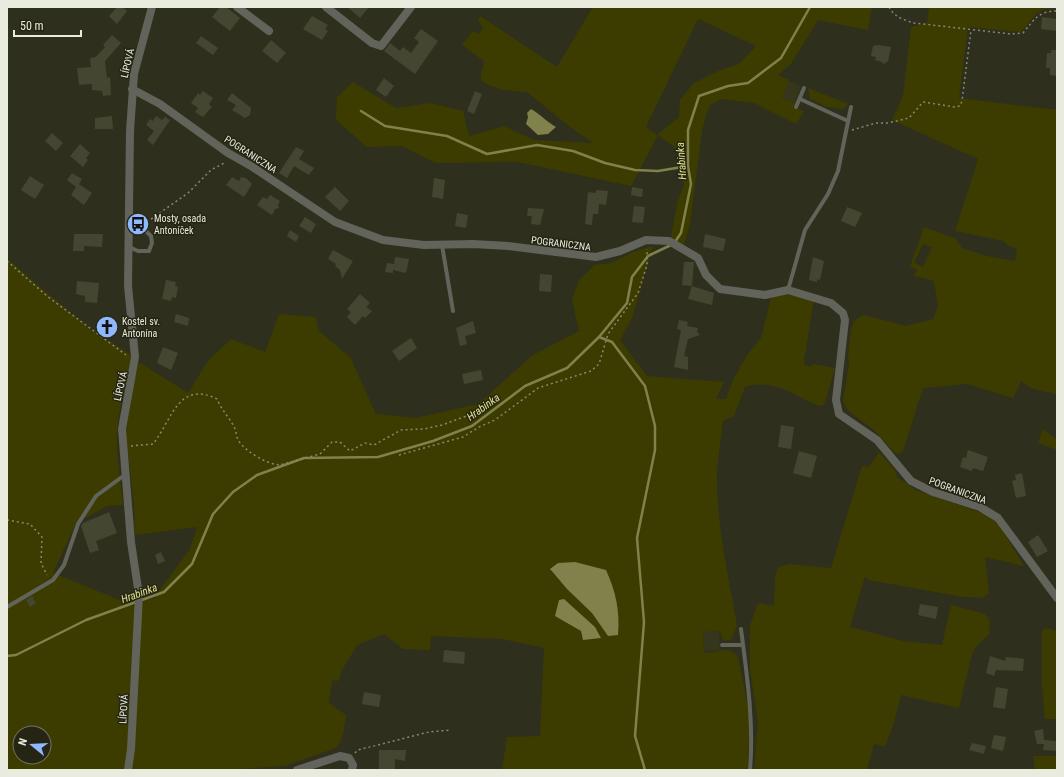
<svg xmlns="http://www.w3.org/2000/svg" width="1064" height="777" font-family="'Roboto Condensed',sans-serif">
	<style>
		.built { fill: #35361c }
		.green { fill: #3c3c01; fill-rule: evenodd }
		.water { fill: #80814b }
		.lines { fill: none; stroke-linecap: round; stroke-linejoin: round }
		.stream { stroke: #80814b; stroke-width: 2.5 }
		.building { fill: #454632 }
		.path { stroke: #888879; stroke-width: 1.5; stroke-dasharray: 2 3; stroke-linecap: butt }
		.service { stroke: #62635a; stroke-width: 4 }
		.minor { stroke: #62635a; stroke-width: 8 }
		.labels { text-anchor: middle; stroke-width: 3; stroke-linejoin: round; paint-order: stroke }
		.street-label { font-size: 10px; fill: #eaebdf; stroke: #252513 }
		.poi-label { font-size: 10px; fill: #eaebdf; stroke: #252513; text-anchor: start }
		.water-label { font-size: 11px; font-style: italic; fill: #dfe18e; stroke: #252513 }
	</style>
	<rect width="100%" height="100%" fill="#2f2f1d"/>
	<g class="built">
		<path d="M789 81 801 86 795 103 782 98Z"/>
		<path d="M719 631 720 650 704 651 703 632Z"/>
	</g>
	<g class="green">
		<path d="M593 7H872L868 30 818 20 791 64 778 75 789 80 782 98 795 103 793 107 804 111 796 124 754 103 721 99 710 105 707 112 702 131 690 224 684 245 671 238 677 203 684 185 680 151 658 135C649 152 640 169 631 186L518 162 436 163 402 146 367 147 336 120 337 97 353 82 396 108 430 103 463 111 469 136 504 126 534 140 593 143 570 127 527 92 503 90 486 84 481 80V75L484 61 462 45 473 31 479 34 483 27 478 21 480 16 557 67ZM698 19 756 46 739 64 718 71 694 83 680 100 679 117 657 135 646 127Z"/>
		<path d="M929 7H1057V9C1035 7 1035 17 1021 32L968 27 959 98 1057 110V394L1033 389 1021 381 1013 398 967 384 923 388 903 451 899 454 894 452 873 429 848 411 843 401 849 364 848 355 851 329 854 322 859 317 864 315 906 326 933 319 938 306 934 281 914 276 917 270 910 266 924 227 955 238 962 248 987 256 1015 261 1017 249 1007 245 1004 241 955 231 978 159 892 120 903 96 911 27 927 23ZM923 244 932 247 923 267 914 262Z"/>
		<path d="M808 88 848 104 844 109 827 107 810 99Z"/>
		<path d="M653 246 633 316 620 340 647 376 724 382 716 399H726L733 380 748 354 761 338 771 298 787 294 814 299 804 361 805 365 810 367 814 364 835 368 824 405 820 406C794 396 776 378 745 387L734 416 723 421C721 440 717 460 717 479 717 529 729 577 737 626L731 640 723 641 720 631 703 632 704 653C716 653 730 644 738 657L750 716 748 770H502L507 737 540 736 544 648 502 639 431 636 430 650 403 649 384 634 357 645 341 672 339 681 332 680 329 703 346 715C344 727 344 739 336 748L285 766 226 770H7V258L48 294 95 332 131 355C128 382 118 407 117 434 116 457 121 482 123 505L107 506 76 523 53 573 142 609 144 599H153L190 549 197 527 135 535 134 505 126 434 131 394 139 362 188 393 208 361 231 339 265 352 279 314 316 317 318 330 350 357 376 414 416 418 478 404 533 355 579 331 572 300 579 280 595 265 611 263 633 252ZM558 563 608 636 592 613 567 589 550 570ZM564 599 595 627 581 637V631ZM20 733H44V757H20Z"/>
		<path d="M1043 429 1057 440V450L1038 443Z"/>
		<path d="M879 452 895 470 897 477 916 490 985 514 998 523 1024 566 985 557 989 593 982 598 963 597 869 580 865 576 850 627 903 641 942 645 951 605 985 614 990 621 989 634 975 648 972 654 959 708 901 695 893 726 885 746 874 744 867 770H754L758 722 750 670V625L758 603 774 606 775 577 778 567 789 564 831 568 862 466 869 467Z"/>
		<path d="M1046 628 1057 631V719H1045L1042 687V630Z"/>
		<path d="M1033 756H1057V770H1035Z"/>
	</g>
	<g class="water">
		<path d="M531 109C540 114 547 122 556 127L548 134 538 135 526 124 528 117 527 113Z"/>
		<path d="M575 562 606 570C616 592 620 611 618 635L608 636 592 613 567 589 550 569 558 563Z"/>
		<path d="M564 599 595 627 601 638 583 640 581 631 555 616 559 600Z"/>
	</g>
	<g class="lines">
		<g class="stream">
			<path d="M361 111 385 126 447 136 487 154 537 145 573 151 605 163 635 170 658 171 688 166"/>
			<path d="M675 242 681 233 691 184 688 166V130L699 96 728 86 748 83 781 58 810 7"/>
			<path d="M599 337 612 342 645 386 655 426V450L637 538 644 622 635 736 645 770"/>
			<path d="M7 656 16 655 86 620 164 592 192 564 213 514 233 492 257 475 304 458 378 457 433 441 472 426 525 386 567 368 599 337 627 303 632 277 648 256 671 245"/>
		</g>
	</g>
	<g class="building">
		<path d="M117 7H122L127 11 117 24 109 16Z"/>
		<path d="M220 7H226L240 18 230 31 212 17Z"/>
		<path d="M347 7H369L360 18Z"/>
		<path d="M312 16 328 25 325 29 328 31 322 40 303 29Z"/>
		<path d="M1042 17 1057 19V31L1041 29Z"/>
		<path d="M421 29 438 41 415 74 384 51 390 43 400 51 403 47 411 53 419 42 414 38Z"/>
		<path d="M112 35 121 43 105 61 107 78 110 77 111 95 103 96 102 91 92 90V84L79 85 77 68 91 67 90 58 96 57 105 47 103 45Z"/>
		<path d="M201 36 218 48 213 55 196 43Z"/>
		<path d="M271 40 286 53 277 63 262 51Z"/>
		<path d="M878 45 891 47 888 61 884 64 882 62 875 60 876 57 871 56 873 46Z"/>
		<path d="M1051 50H1057V76L1050 75V68H1046L1047 53H1051Z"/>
		<path d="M384 78 394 86 386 97 376 90Z"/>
		<path d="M203 91 213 98 209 104 212 107 203 117 195 112 198 108 191 103 198 93 200 95Z"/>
		<path d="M475 91 482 94 474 114 467 111Z"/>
		<path d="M232 93 251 108 250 115 245 118 232 110 236 105 227 100Z"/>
		<path d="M112 116 113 129H95V118Z"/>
		<path d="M156 116 162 120 165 117 170 120 153 145 147 140 154 131 146 125 150 119 153 121Z"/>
		<path d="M52 133 63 143 56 151 45 141Z"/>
		<path d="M80 144 90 153 86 158 88 160 83 167 70 156Z"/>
		<path d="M296 147 304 151 299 159 314 168 309 175 294 166 287 178 279 173Z"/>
		<path d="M72 173 82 179 79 184 92 193 84 205 71 195 76 187 67 180Z"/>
		<path d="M30 176 44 185 35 199 21 190Z"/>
		<path d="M232 177 239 181 241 177 246 178 252 184 244 197 226 185Z"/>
		<path d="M434 178 445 180 443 199 432 197Z"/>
		<path d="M335 187 349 201 340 211 325 197Z"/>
		<path d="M632 187 643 189 642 197 631 195Z"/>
		<path d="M596 190 608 191 606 205 599 204 598 214H593L592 225 585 224 588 192 596 193Z"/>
		<path d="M270 195 280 201 278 205 279 208 275 209 272 215 257 205 263 197 267 199Z"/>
		<path d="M634 206 645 207 643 223 632 222Z"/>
		<path d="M847 207 862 213 855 227 841 221Z"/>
		<path d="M528 208 544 209 540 225 531 224 532 216H527Z"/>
		<path d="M457 213 468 215 466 228 455 226Z"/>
		<path d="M305 217 316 224 311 233 299 226Z"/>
		<path d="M290 230 299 236 296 242 287 236Z"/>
		<path d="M74 234H103L102 247 84 246V251H73Z"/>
		<path d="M705 234 726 239 723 251 703 247Z"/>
		<path d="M333 250 353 261 342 279 340 270 335 266 336 264 328 259Z"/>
		<path d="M395 257 409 259 406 273 393 270V273L385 272 387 263 394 264Z"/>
		<path d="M813 257 824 261 820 280 817 279V282L809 280Z"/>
		<path d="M684 262H694L692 286 682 285Z"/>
		<path d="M540 274 552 275 551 292 539 291Z"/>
		<path d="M166 280 176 282 175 286 178 287 176 298 172 297 171 301 162 299Z"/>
		<path d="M77 281 99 283 97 303 85 302V296L76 294Z"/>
		<path d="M692 286 714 293 712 305 688 299Z"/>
		<path d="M360 294 370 303 366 307 372 311 365 318 363 316 355 325 347 317 351 312 347 309Z"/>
		<path d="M176 314 189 318 188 326 174 322Z"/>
		<path d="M679 320 688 322 687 326 698 328 697 332 700 335 688 339 684 356 688 357V370L674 367 681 330 677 329Z"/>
		<path d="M473 321 476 333 465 336 467 344 460 346 456 328Z"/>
		<path d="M112 324V331L103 332 102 325Z"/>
		<path d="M411 338 417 348 399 361 392 351Z"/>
		<path d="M163 347 178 353 171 370 157 363Z"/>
		<path d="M481 370 483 380 464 384 462 374Z"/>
		<path d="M781 425 794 427 791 449 778 447Z"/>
		<path d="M968 450 988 457 983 471 973 468 972 471 960 467 963 457 966 458Z"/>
		<path d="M799 451 817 456 811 478 793 473Z"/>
		<path d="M1022 473 1026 496 1016 498 1012 481 1016 480 1015 475Z"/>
		<path d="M109 512 117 533 96 541 99 550 90 553 81 526 83 523Z"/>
		<path d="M1038 535 1048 551 1037 557 1028 542Z"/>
		<path d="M161 552 165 561 158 564 155 555Z"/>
		<path d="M32 596 36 603 30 607 26 600Z"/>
		<path d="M920 604 938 607 936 619 918 615Z"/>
		<path d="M444 650 465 652 464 664 443 662Z"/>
		<path d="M990 656 1005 661 1006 657 1024 659 1023 671 996 670 994 676 986 673Z"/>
		<path d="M996 687 1008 689 1005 709 993 707Z"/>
		<path d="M364 692 381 695 379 707 362 704Z"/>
		<path d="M1043 729 1044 740 1057 741V751L1043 750 1044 744H1037L1034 731Z"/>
		<path d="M994 735 1006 737 1003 751 991 748Z"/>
		<path d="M972 743 986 746 984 754 969 750Z"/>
		<path d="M379 750H406L405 761 395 759V770H379Z"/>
	</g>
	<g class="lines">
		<g class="path">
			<path d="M889 7C894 17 904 20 914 23L1011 34 1023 33C1034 20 1038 11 1057 11"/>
			<path d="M852 130 876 123H888L909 118 923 102 955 107 960 106 962 101 971 30"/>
			<path d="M147 222 188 193 211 170 226 162"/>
			<path d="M7 261 47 296 126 355"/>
			<path d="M131 446 153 444C172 420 178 380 217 399 221 409 228 416 233 425 236 429 236 435 238 440 246 452 266 464 280 465L320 454 332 442H340L350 451 365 443 374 445 401 430 424 429 442 425 472 414"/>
			<path d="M399 455 463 437 479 427 495 420 538 388 591 371 599 364 608 334 638 293 647 265V249"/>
			<path d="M7 520 30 524 42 537 41 563 47 575"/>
			<path d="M355 753 358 750 429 732 451 730"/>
		</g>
		<g class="service">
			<path d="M800 99 848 121"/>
			<path d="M796 107 804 88"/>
			<path d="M442 245 453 311"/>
			<path d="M129 247 138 251H149L152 243 151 236 130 216"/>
			<path d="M788 290 805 230 828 194 838 171 851 107"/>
			<path d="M7 607 53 580 64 565 78 524 96 496 126 474"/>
			<path d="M741 629C747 676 754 722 750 770"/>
			<path d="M722 645H743"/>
		</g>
		<g class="minor">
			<path d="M237 7 269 31"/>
			<path d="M326 7 372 43 381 46 411 7"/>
			<path d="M132 89 160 104 228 153 251 166 335 222 383 240 424 245 473 244 508 246 596 257 620 251 646 240 669 241 698 258 706 275 720 289 765 295 788 290 831 303 843 313 845 320 836 400 839 414 877 440 911 481 933 492 980 507 998 518 1057 598"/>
			<path d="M128 770 131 749 139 595 131 542 122 429 135 357 128 286 130 131 134 74 152 7"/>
			<path d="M297 770 340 756 349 758 353 765 352 770"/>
		</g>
	</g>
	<defs>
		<g id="bus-disc" transform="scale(1.15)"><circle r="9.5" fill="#8fb8fd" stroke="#252513"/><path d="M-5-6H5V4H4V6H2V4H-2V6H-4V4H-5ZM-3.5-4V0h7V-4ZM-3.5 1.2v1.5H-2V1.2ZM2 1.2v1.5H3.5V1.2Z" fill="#111"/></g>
		<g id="church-disc" transform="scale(1.15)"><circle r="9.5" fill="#8fb8fd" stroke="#252513"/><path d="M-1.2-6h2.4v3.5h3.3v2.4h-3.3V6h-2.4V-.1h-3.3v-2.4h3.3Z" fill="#111"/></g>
	</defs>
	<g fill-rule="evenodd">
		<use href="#bus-disc" x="138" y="224"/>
		<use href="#church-disc" x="107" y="327"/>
	</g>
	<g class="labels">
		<g class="street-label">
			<text transform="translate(127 63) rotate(-77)" y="4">LÍPOVÁ</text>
			<text transform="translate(251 154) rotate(33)" y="4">POGRANICZNA</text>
			<text transform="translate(561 243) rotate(7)" y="4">POGRANICZNA</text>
			<text transform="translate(120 386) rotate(-77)" y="4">LÍPOVÁ</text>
			<text transform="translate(958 490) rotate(20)" y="4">POGRANICZNA</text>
			<text transform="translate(123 709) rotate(-87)" y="4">LÍPOVÁ</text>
		</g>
		<g class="poi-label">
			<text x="154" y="222">Mosty, osada<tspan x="154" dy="12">Antoníček</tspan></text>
			<text x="122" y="325">Kostel sv.<tspan x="122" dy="12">Antonína</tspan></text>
		</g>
		<g class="water-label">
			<text transform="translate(681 161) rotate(-94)" y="4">Hrabinka</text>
			<text transform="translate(483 407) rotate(-36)" y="4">Hrabinka</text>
			<text transform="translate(139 593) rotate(-20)" y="4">Hrabinka</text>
		</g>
	</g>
	<rect width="1064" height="777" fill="none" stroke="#eaebdf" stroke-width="16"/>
	<g transform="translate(32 745) rotate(288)"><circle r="19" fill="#252513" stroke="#747465"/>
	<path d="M0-3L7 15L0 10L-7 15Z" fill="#8fb8fd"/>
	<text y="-6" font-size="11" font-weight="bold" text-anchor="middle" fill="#eaebdf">N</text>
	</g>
	<path d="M14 30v6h67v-6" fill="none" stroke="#eaebdf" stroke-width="2"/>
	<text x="20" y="30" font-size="12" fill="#eaebdf" stroke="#252513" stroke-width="3" paint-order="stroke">50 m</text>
</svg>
